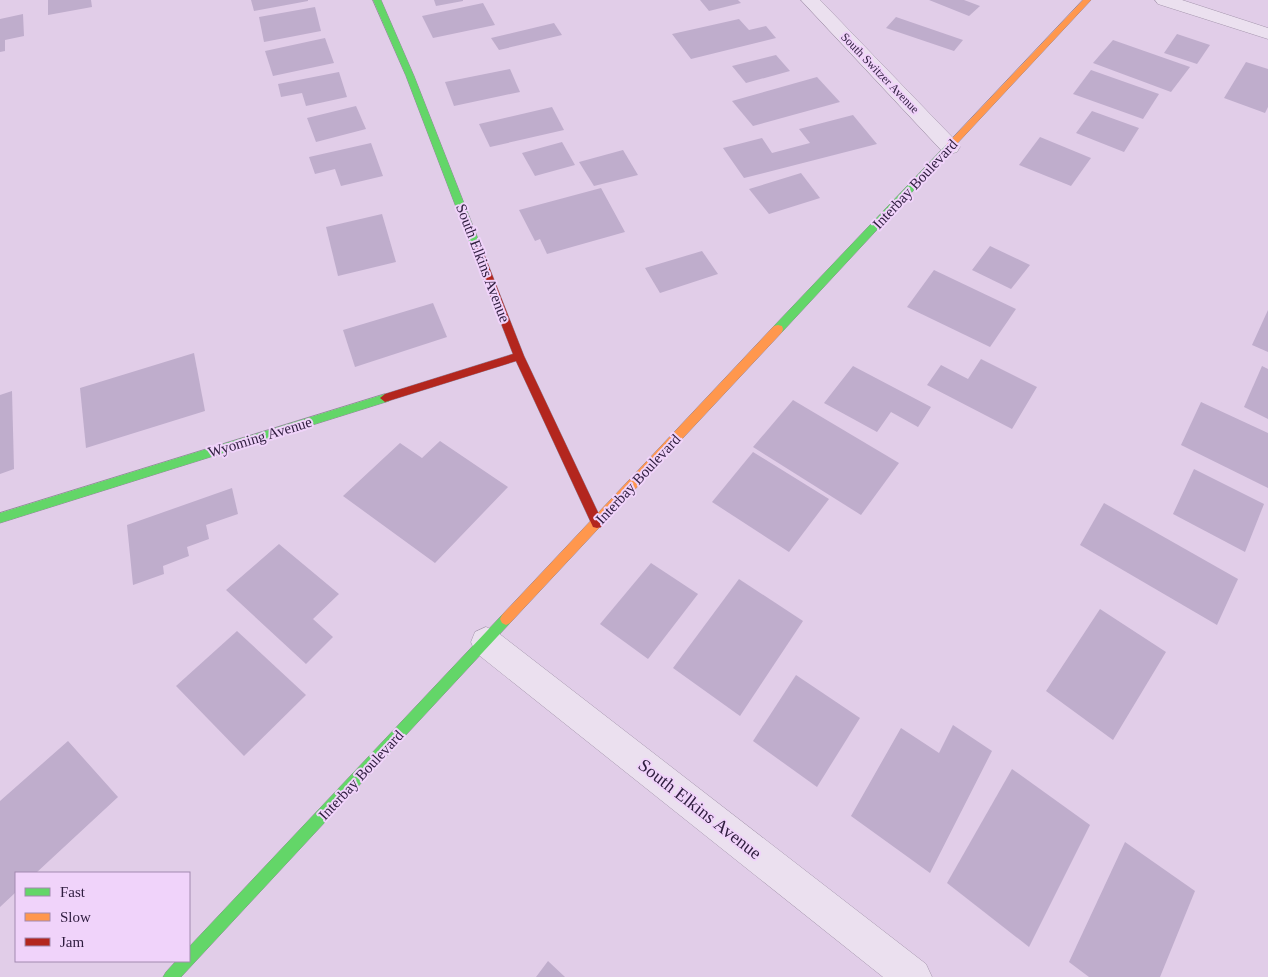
<svg xmlns="http://www.w3.org/2000/svg" width="1268" height="977" font-family="'Times New Roman',serif">
	<style>
		.building { fill: #bfadcc }
		.lines { fill: none; stroke-linecap: round; stroke-linejoin: round }
		.street-casing { stroke: #a596ad; stroke-width: 1 }
		.fast-casing { stroke: #95869d; stroke-width: 1 }
		.slow-casing { stroke: #95869d; stroke-width: 1 }
		.jam-casing { stroke: #95869d; stroke-width: 1 }
		.street { fill: #ebe0ef; fill-rule: evenodd }
		.fast { fill: #63d668; fill-rule: evenodd }
		.slow { fill: #ff974d; fill-rule: evenodd }
		.jam { fill: #b3261e; fill-rule: evenodd }
		.labels { text-anchor: middle; stroke-width: 4; stroke-linejoin: round; paint-order: stroke }
		.far-street-label { font-size: 12px; fill: #2e1c3e; stroke: #f0d3fa }
		.street-label { font-size: 15px; fill: #2e1c3e; stroke: #f0d3fa }
		.near-street-label { font-size: 18px; fill: #2e1c3e; stroke: #f0d3fa }
	</style>
	<rect width="100%" height="100%" fill="#e1cde8"/>
	<g class="building">
		<path d="M48 0H91L92 7 48 15Z"/>
		<path d="M251 0H308V1L254 11Z"/>
		<path d="M434 0H463V1L436 6Z"/>
		<path d="M700 0H738L741 3 709 11Z"/>
		<path d="M929 0H964L980 6 969 16Z"/>
		<path d="M483 3 495 25 433 38 422 16Z"/>
		<path d="M315 7 321 31 264 42 259 17Z"/>
		<path d="M23 14 24 36 5 40V51L0 52V19Z"/>
		<path d="M896 17 963 40 954 51 886 28Z"/>
		<path d="M739 19 749 30 766 26 776 38 691 59 672 34Z"/>
		<path d="M554 23 562 35 499 50 491 38Z"/>
		<path d="M1177 34 1210 45 1197 64 1164 53Z"/>
		<path d="M325 38 334 63 273 76 265 51Z"/>
		<path d="M1113 40 1190 67 1171 92 1093 63Z"/>
		<path d="M776 55 790 71 746 83 732 66Z"/>
		<path d="M1246 62 1268 69V107L1265 113 1224 98Z"/>
		<path d="M510 69 520 92 454 106 445 82Z"/>
		<path d="M1091 70 1159 94 1143 119 1073 94Z"/>
		<path d="M339 72 347 97 306 106 302 93 281 97 278 84Z"/>
		<path d="M817 77 840 102 753 126 732 101Z"/>
		<path d="M356 106 366 129 316 142 307 118Z"/>
		<path d="M552 107 564 130 490 147 479 124Z"/>
		<path d="M1092 111 1139 128 1124 152 1076 133Z"/>
		<path d="M853 115 877 144 744 178 723 148 762 138 772 153 810 143 799 129Z"/>
		<path d="M1040 137 1091 158 1071 186 1019 165Z"/>
		<path d="M562 142 575 165 535 176 522 153Z"/>
		<path d="M371 143 383 176 341 186 335 169 315 174 309 157Z"/>
		<path d="M623 150 638 175 594 186 579 162Z"/>
		<path d="M801 173 820 198 769 214 749 189Z"/>
		<path d="M601 188 625 232 547 254 540 239 535 241 519 210Z"/>
		<path d="M382 214 396 262 338 276 326 227Z"/>
		<path d="M990 246 1030 265 1011 289 972 270Z"/>
		<path d="M702 251 718 274 660 293 645 268Z"/>
		<path d="M934 270 1016 309 990 347 907 307Z"/>
		<path d="M433 303 447 337 355 367 343 330Z"/>
		<path d="M1268 310V352L1252 345Z"/>
		<path d="M194 353 205 411 86 448 80 388Z"/>
		<path d="M981 359 1037 387 1012 429 927 385 941 365 968 379Z"/>
		<path d="M853 366 931 407 918 427 891 412 877 432 824 403Z"/>
		<path d="M1262 366 1268 369V419L1244 407Z"/>
		<path d="M12 391 14 469 0 474V395Z"/>
		<path d="M793 400 899 463 861 515 753 447Z"/>
		<path d="M1201 402 1268 433V488L1181 445Z"/>
		<path d="M440 441 508 487 435 563 343 496 400 443 422 458Z"/>
		<path d="M753 452 829 499 789 552 712 502Z"/>
		<path d="M1194 469 1264 504 1245 552 1173 514Z"/>
		<path d="M232 488 238 514 206 525 209 539 187 547 189 556 163 566 164 574 133 585 127 525Z"/>
		<path d="M1104 503 1238 579 1217 625 1080 545Z"/>
		<path d="M279 544 339 594 313 619 333 637 306 664 226 590Z"/>
		<path d="M651 563 698 594 648 659 600 624Z"/>
		<path d="M739 579 803 621 740 716 673 668Z"/>
		<path d="M1100 609 1166 652 1113 740 1046 691Z"/>
		<path d="M237 631 306 695 244 756 176 686Z"/>
		<path d="M796 675 860 718 817 787 753 741Z"/>
		<path d="M953 725 992 751 930 873 851 816 901 728 939 753Z"/>
		<path d="M68 741 118 797 36 873H16V892L0 907V801Z"/>
		<path d="M1012 769 1090 825 1029 947 947 883Z"/>
		<path d="M1125 842 1195 891 1160 977H1089L1069 962Z"/>
		<path d="M548 961 565 977H536Z"/>
	</g>
	<g class="lines">
		<g class="street-casing">
			<g id="street">
				<path d="M801 0H820L957 142 960 147 957 152 950 154 943 152Z"/>
				<path d="M1155 0H1182L1268 28V39L1158 4Z"/>
				<path d="M486 627 497 632 926 964 932 977H883L475 652 471 642 475 632Z"/>
			</g>
		</g>
		<g class="fast-casing">
			<g id="fast">
				<path d="M373 0H381L414 76 482 249 480 251H474L472 249 406 76Z"/>
				<path d="M949 144 953 147 952 149 782 332H774L773 329 774 326 946 145Z"/>
				<path d="M385 394 390 398 389 401 0 523V513Z"/>
				<path d="M506 613 510 615 512 619 510 623 194 963 181 977H163L166 972 176 961H189V947L502 615Z"/>
			</g>
		</g>
		<g class="slow-casing">
			<g id="slow">
				<path d="M1083 0H1091L952 149H946V145Z"/>
				<path d="M778 325 782 326 783 329 782 332 510 623 506 625 502 623 500 619 502 615 774 326Z"/>
			</g>
		</g>
		<g class="jam-casing">
			<path id="jam" d="M477 246 482 249 524 356 603 523 601 527 597 528 593 527 516 361 385 402 380 398 385 394 513 354 472 249Z"/>
		</g>
		<use href="#street" class="street"/>
		<use href="#fast" class="fast"/>
		<use href="#slow" class="slow"/>
		<use href="#jam" class="jam"/>
	</g>
	<g class="labels">
		<g class="far-street-label">
			<text transform="translate(880 73) rotate(46)" y="4">South Switzer Avenue</text>
		</g>
		<g class="street-label">
			<text transform="translate(915 184) rotate(-47)" y="5">Interbay Boulevard</text>
			<text transform="translate(483 263) rotate(69)" y="5">South Elkins Avenue</text>
			<text transform="translate(260 437) rotate(-17)" y="5">Wyoming Avenue</text>
			<text transform="translate(638 479) rotate(-47)" y="5">Interbay Boulevard</text>
			<text transform="translate(361 775) rotate(-47)" y="5">Interbay Boulevard</text>
		</g>
		<g class="near-street-label">
			<text transform="translate(700 809) rotate(38)" y="6">South Elkins Avenue</text>
		</g>
	</g>
	<rect x="15" y="872" width="175" height="90" fill="#f0d3fa" stroke="#a28aaf"/>
	<rect x="25" y="888" width="25" height="8" fill="#63d668" stroke="#a28aaf"/>
	<text x="60" y="897" font-size="15" fill="#2e1c3e">Fast</text>
	<rect x="25" y="913" width="25" height="8" fill="#ff974d" stroke="#a28aaf"/>
	<text x="60" y="922" font-size="15" fill="#2e1c3e">Slow</text>
	<rect x="25" y="938" width="25" height="8" fill="#b3261e" stroke="#a28aaf"/>
	<text x="60" y="947" font-size="15" fill="#2e1c3e">Jam</text>
</svg>
